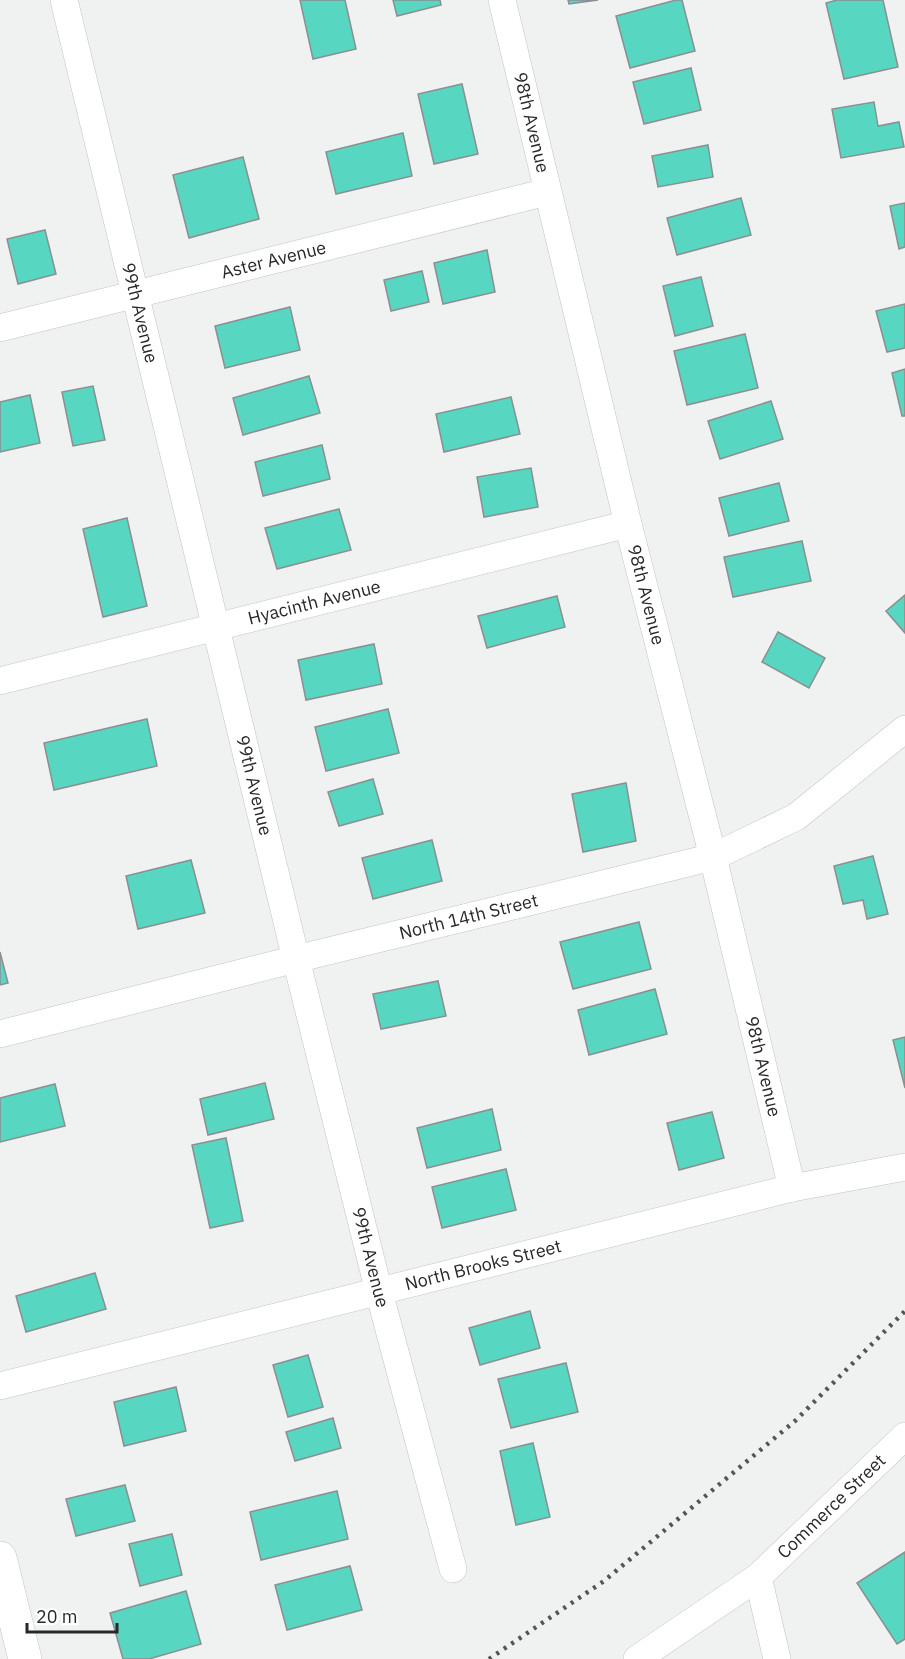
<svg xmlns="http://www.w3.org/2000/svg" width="905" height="1659" font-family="'IBM Plex Sans',sans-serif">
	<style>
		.building { fill: #57d7c2; stroke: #8c8f8f; stroke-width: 1.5 }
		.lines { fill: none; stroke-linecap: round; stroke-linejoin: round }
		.minor-casing { stroke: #c1c4c2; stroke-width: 28 }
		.tertiary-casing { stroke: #c1c4c2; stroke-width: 34 }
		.minor { stroke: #fff; stroke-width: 27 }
		.tertiary { stroke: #fff; stroke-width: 33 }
		.rail { stroke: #545554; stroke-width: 4.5; stroke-dasharray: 3 6; stroke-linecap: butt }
		.labels { text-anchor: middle; stroke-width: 5; stroke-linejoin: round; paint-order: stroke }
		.street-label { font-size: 18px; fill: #272827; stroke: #fff }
	</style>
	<rect width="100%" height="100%" fill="#eff2f0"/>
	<g class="building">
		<path d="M300 0H345L356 49 313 59Z"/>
		<path d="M393 0H440L441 5 397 16Z"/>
		<path d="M568 0H598L569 4Z"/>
		<path d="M676 0H682L695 51 630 68 616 16Z"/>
		<path d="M837 0H883L898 67 844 79 826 3Z"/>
		<path d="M691 68 701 110 644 124 633 82Z"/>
		<path d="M462 84 478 154 434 164 418 94Z"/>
		<path d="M874 102 878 126 899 122 904 147 841 158 832 109Z"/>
		<path d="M403 133 412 176 336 194 326 152Z"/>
		<path d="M708 145 713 177 658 187 652 156Z"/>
		<path d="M243 157 259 219 189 238 173 175Z"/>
		<path d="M741 198 751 235 677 255 667 218Z"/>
		<path d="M905 203V247L899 249 890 206Z"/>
		<path d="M45 230 56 274 18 284 7 239Z"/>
		<path d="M487 250 495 292 443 304 434 263Z"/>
		<path d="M422 271 429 302 391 311 384 280Z"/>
		<path d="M701 277 713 326 675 336 663 286Z"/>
		<path d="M905 304V348L887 352 876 311Z"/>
		<path d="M290 307 300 350 225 368 215 326Z"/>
		<path d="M745 334 758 388 687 405 674 351Z"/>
		<path d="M905 369V416H902L892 373Z"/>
		<path d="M309 376 320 413 243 435 233 398Z"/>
		<path d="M93 386 105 440 73 446 62 392Z"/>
		<path d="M30 395 40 443 0 452V402Z"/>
		<path d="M511 397 520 434 444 452 436 414Z"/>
		<path d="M771 401 783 439 720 459 708 421Z"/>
		<path d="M322 445 330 479 263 496 255 462Z"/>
		<path d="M531 468 538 507 484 517 477 477Z"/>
		<path d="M779 483 789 521 729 536 719 498Z"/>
		<path d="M339 509 351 550 277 569 265 528Z"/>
		<path d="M127 518 147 606 103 617 83 529Z"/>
		<path d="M802 541 811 581 733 597 724 557Z"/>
		<path d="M905 595V633L886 611Z"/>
		<path d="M557 596 565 627 487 648 478 616Z"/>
		<path d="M778 632 825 658 809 688 762 662Z"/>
		<path d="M374 644 382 684 306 700 298 660Z"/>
		<path d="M388 709 399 753 326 771 315 727Z"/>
		<path d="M147 719 157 766 54 790 44 743Z"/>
		<path d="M373 779 383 814 339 826 328 792Z"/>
		<path d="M626 783 636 841 583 852 572 794Z"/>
		<path d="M432 840 442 881 373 899 362 858Z"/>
		<path d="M873 856 888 914 867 919 863 900 843 904 834 866Z"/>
		<path d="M191 860 205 913 138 929 126 876Z"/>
		<path d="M639 922 651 969 573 989 560 942Z"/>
		<path d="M0 952 8 983 0 985Z"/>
		<path d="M438 981 446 1016 381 1029 373 994Z"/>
		<path d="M655 989 667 1034 589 1055 578 1010Z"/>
		<path d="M905 1037V1088L893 1040Z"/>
		<path d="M265 1083 274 1119 208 1135 200 1099Z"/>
		<path d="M55 1084 65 1126 0 1142V1098Z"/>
		<path d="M492 1109 501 1150 427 1168 417 1128Z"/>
		<path d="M712 1112 724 1158 679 1170 667 1123Z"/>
		<path d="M226 1138 243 1221 210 1228 192 1145Z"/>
		<path d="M506 1169 516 1210 442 1228 432 1187Z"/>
		<path d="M95 1273 106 1309 26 1332 16 1296Z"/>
		<path d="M530 1311 540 1348 480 1365 469 1328Z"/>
		<path d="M308 1355 323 1407 288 1417 273 1365Z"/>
		<path d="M566 1363 578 1412 511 1428 498 1379Z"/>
		<path d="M176 1387 186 1431 124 1446 114 1402Z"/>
		<path d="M333 1418 341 1448 295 1461 286 1432Z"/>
		<path d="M533 1443 550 1517 516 1525 500 1451Z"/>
		<path d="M125 1485 135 1521 76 1536 66 1499Z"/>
		<path d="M337 1491 348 1539 261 1560 250 1512Z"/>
		<path d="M172 1534 182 1575 140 1586 129 1544Z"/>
		<path d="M905 1552V1639L897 1644 857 1583Z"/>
		<path d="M350 1566 362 1610 287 1630 275 1585Z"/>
		<path d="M186 1591 201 1644 149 1659H123L110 1613Z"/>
	</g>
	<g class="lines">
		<g class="minor-casing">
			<g id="minor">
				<path id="s1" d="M64 0 296 959 379 1292 453 1569"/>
				<path id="s2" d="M502 0 628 524 713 857 792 1188"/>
				<path id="s3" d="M0 328 547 192"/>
				<path id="s4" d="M0 681 628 524"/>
				<path id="s5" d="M0 1034 296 959 713 857 796 817 905 729"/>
				<path id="s6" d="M0 1386 792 1188 905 1167"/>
				<path d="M758 1577 777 1659"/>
				<path id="s7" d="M637 1659 758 1577 905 1436"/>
			</g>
		</g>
		<g class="tertiary-casing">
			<path id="tertiary" d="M0 1558 25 1659"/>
		</g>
		<use href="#minor" class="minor"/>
		<use href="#tertiary" class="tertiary"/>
		<path class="rail" d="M489 1659 604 1581 795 1421 905 1311"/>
	</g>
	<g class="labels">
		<g class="street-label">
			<text dy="6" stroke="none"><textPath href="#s2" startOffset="126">98th Avenue</textPath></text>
			<text dy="6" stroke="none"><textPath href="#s3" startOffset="282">Aster Avenue</textPath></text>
			<text dy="6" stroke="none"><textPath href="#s1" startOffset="322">99th Avenue</textPath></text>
			<text dy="6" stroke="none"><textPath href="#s2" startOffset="612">98th Avenue</textPath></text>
			<text dy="6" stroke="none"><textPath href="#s4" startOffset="324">Hyacinth Avenue</textPath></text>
			<text dy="6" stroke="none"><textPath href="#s1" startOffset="808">99th Avenue</textPath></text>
			<text dy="6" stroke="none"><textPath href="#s5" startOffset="483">North 14th Street</textPath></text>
			<text dy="6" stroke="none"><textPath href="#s2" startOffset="1098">98th Avenue</textPath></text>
			<text dy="6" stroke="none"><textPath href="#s1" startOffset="1294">99th Avenue</textPath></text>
			<text dy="6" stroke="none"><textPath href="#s6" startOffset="498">North Brooks Street</textPath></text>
			<text dy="6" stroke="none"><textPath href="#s7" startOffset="248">Commerce Street</textPath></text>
		</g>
	</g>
	<path d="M27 1623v9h90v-9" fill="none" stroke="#272827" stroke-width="3"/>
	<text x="36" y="1623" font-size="18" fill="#272827" stroke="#ffffff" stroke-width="4.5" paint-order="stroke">20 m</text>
</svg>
